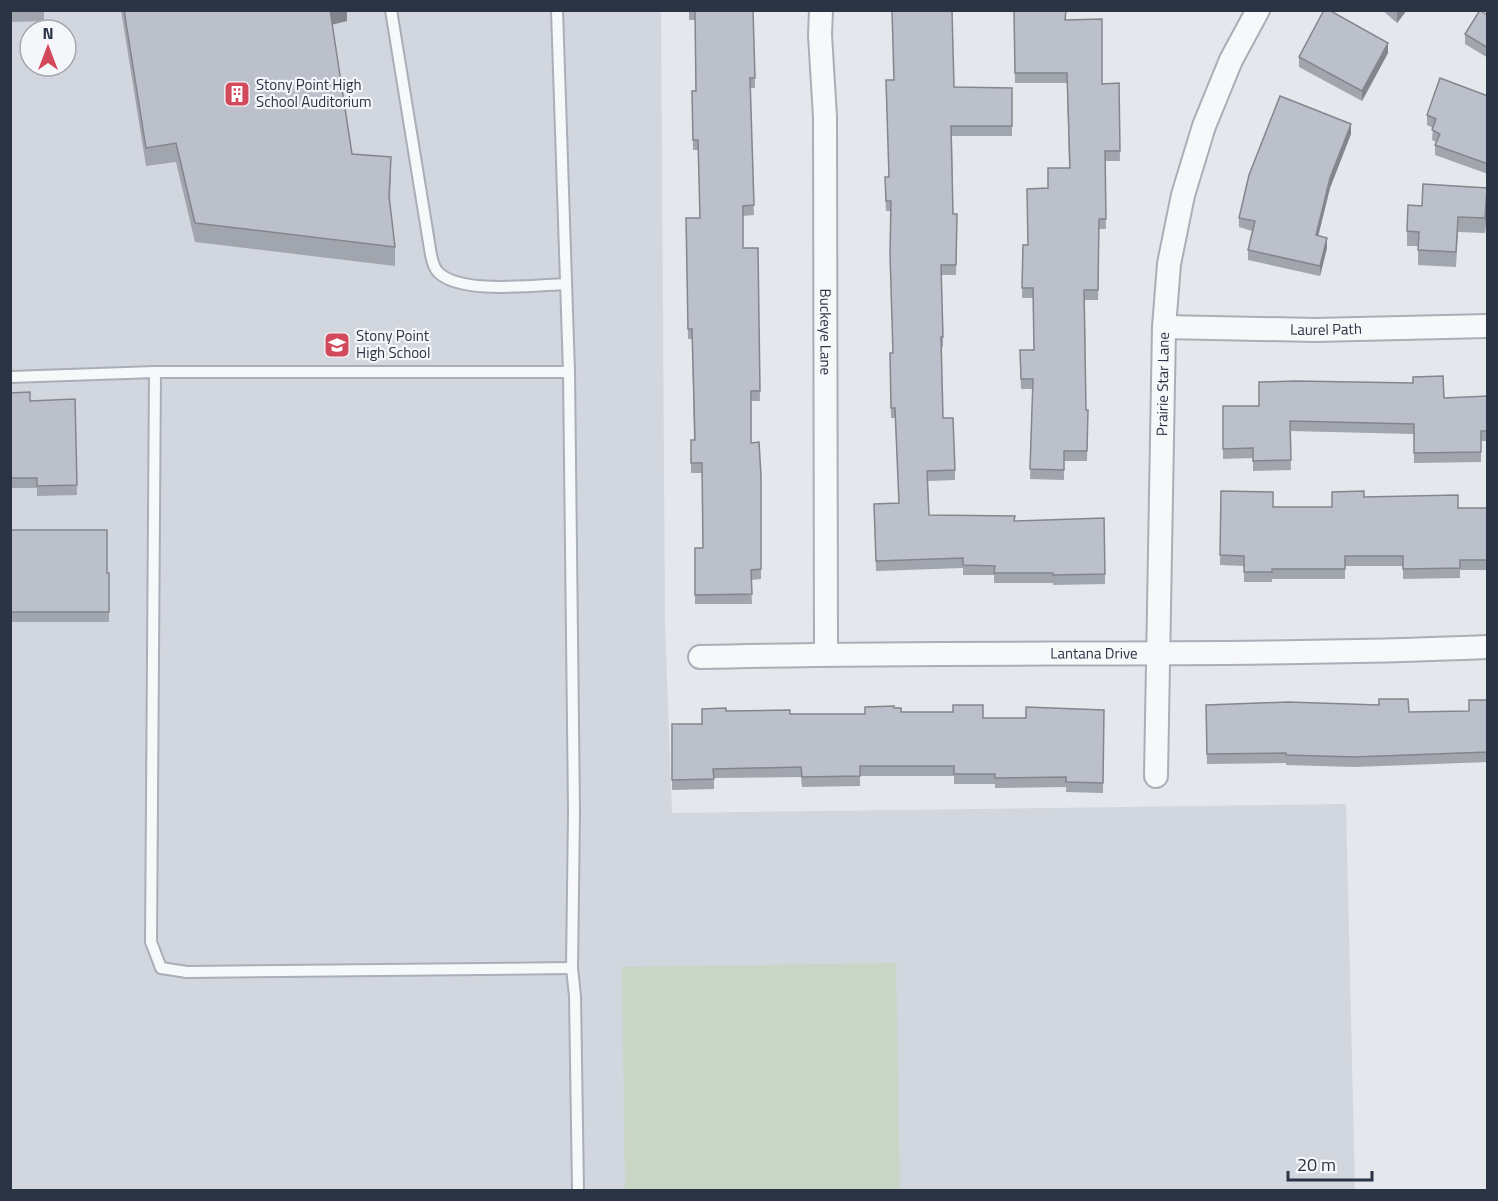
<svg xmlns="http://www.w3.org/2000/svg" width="1498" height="1201" font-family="'Titillium Web',sans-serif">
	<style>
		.built { fill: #d2d6de; fill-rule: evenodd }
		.green { fill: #c9d6c5 }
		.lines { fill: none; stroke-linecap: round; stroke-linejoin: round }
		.lane-casing { stroke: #a9aeb7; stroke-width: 14 }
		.street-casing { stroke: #a9aeb7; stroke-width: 26 }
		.lane { stroke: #f7f8fa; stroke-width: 10 }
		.street { stroke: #f7f8fa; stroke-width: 22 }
		.wall { fill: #a1a5ae }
		.shaded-wall { fill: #83868d }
		.building { fill: #bbc0ca; stroke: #83868d; stroke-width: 1.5 }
		.labels { text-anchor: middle; stroke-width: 4.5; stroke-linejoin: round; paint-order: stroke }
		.poi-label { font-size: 15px; fill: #2b3445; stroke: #f4f6f9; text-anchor: start }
		.street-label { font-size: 15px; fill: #2b3445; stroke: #f4f6f9 }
	</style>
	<rect width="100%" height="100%" fill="#e4e7ec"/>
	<path class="built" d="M10 11H661L665 624 672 813 1346 804 1355 1190H11ZM30 30H66V66H30Z"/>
	<path class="green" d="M896 963 900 1190H625L622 967Z"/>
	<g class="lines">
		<g class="lane-casing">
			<g id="lane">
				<path d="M391 10 431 255C432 260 434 268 438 272 460 295 535 285 566 284"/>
				<path d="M557 10 569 372 574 812 572 968 575 996 578 1190"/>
				<path d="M155 372 151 942 161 968 187 972 572 968"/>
				<path d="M10 377 155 372H569"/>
			</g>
		</g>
		<g class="street-casing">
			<g id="street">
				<path id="s1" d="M821 10 820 35 825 117 826 654"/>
				<path id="s2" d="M1164 327 1315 330 1488 326"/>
				<path id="s3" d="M700 657C963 650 1225 658 1488 647"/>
				<path id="s4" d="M1156 776 1164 327 1169 264 1183 195 1204 126 1231 60 1258 10"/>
			</g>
		</g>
		<use href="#lane" class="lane"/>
		<use href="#street" class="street"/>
	</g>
	<g class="wall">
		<path d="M10 10H44V21L10 22Z"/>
		<path d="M121 10H347V21L332 25 352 154 391 175 390 201 395 247V266L195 242 176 162 146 166Z"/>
		<path d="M689 10H753L755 88H750L754 215 743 216V248H758L760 401H751V443L761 476V579L751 580 752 604H695V548H703L702 473H691V440H694L692 339H688L686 228 700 218 698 150H693L692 91H696L695 20H689Z"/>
		<path d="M1014 10 1066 20 1102 84 1119 83 1120 161H1105L1106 229H1099L1098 300H1085L1086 410H1088L1087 461H1064V480L1030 479 1033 389H1021L1020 350H1034L1033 298H1022L1023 245H1028L1048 188 1069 168 1067 83H1015Z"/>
		<path d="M1382 10H1407L1397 23Z"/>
		<path d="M1488 16V58L1465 44V34Z"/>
		<path d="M1388 53 1362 101 1299 67V57Z"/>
		<path d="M894 80 954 87 1012 88V136H952L953 214H957L956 275H941L943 337V347H941L943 418 955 470V480L928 481 929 515 1014 521 1105 574V584L1053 585V583H994V575H963V568L876 571 874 514 899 503 895 418H891L890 353H893L891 211H886L885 187 889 177Z"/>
		<path d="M1488 96V174L1435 155V145L1436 142 1432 140 1433 128 1427 125V115Z"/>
		<path d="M1351 134 1330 188 1318 236 1327 248 1320 276 1248 260V250L1252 231 1239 227V218Z"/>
		<path d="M1487 202 1485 233 1458 232 1456 267 1418 265V246H1407V231L1422 206Z"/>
		<path d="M10 393 30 401 75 399 77 495 37 496V488H10Z"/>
		<path d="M1488 396V441H1481V462L1414 463V434L1290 431 1291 470 1253 471V458L1223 459V406H1259Z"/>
		<path d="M1221 491 1273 507H1332L1364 497 1458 508H1488V570H1460V578L1403 579V566H1345V579H1272V582H1244V566L1220 565Z"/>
		<path d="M10 530 109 573V622H10Z"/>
		<path d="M1488 700V762L1354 767 1286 765V763L1207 764 1206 705 1409 712 1469 711Z"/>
		<path d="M894 708 901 712 983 718H1026L1104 710 1103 793 1066 792V787L995 788V784H954V776H860V786L802 787 801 777 714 778V789L672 790V724H702L726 711 790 714H865Z"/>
	</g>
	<g class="shaded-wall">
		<path d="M329 10H347V21L329 25Z"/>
		<path d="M1399 10H1407L1397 23V13Z"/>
		<path d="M1388 43V53L1362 101V91Z"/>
		<path d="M1351 124V134L1330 188 1316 245V235L1330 178Z"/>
		<path d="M1487 188V202L1485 233V218Z"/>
		<path d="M1327 238V248L1320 276V266Z"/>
	</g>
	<g class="building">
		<path d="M124 10H330L352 154 391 157 389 196 395 247 195 223 176 143 146 148Z"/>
		<path d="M695 10H753L755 78H750L754 205 743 206V248H758L760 391H751V443L759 442 761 476V569L751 570 752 594 695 595V548H703L702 463H691V440H695L692 329H688L686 218H700L698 140H693L692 91H696Z"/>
		<path d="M892 10 952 11 954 87 1012 88V126H951L953 214H957L956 265H941L943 337H941L943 418H953L955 470 927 471 929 515 1015 516 1014 521 1104 518 1105 574 1053 575V573H994L995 566 963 565V558L876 561 874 504 899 503 895 408H891L890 353H893L890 254 891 201H886L885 177H889L886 80H894Z"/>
		<path d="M1014 10H1066L1065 20 1102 19V84L1119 83 1120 151H1105L1106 219H1099L1098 290H1084L1086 410H1088L1087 451H1064V470L1030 469 1033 379H1021L1020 350H1034L1033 288H1022L1023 245H1028L1027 189 1048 188V168H1070L1067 73H1015Z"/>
		<path d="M1324 10H1329L1388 43 1362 91 1299 57Z"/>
		<path d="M1480 10 1488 16V48L1465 34Z"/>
		<path d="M1440 78 1488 96V164L1435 145 1440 134 1432 130 1436 119 1427 115Z"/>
		<path d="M1280 96 1351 124 1330 178 1316 235 1327 238 1320 266 1248 250 1255 221 1239 218 1249 175Z"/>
		<path d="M1423 184 1487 188 1485 218 1458 217 1456 252 1418 250 1419 232 1407 231 1408 205 1422 206Z"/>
		<path d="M1443 376 1444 398 1488 396V431H1481V452L1414 453V424L1290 421 1291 460 1253 461V448L1223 449V406H1259V382L1296 381 1413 383V377Z"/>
		<path d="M30 392V401L75 399 77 485 37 486V478H10V393Z"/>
		<path d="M1221 491 1273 492V507H1332V492L1364 491V497L1458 495V508H1488V560H1460V568L1403 569V556H1345V569H1272V572H1244V556L1220 555Z"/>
		<path d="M10 530H107V573H109V612H10Z"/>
		<path d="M1379 699H1408L1409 712 1469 711V700H1488V752L1354 757 1286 755V753L1207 754 1206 705 1288 702 1379 705Z"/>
		<path d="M953 705H983V718H1026V707L1104 710 1103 783 1066 782V777L995 778V774H954V766H860V776L802 777 801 767 713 769 714 779 672 780V724H702V709L726 708V711L790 710V714H865V707L894 706V708H901V712H953Z"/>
	</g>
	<defs>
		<g id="building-square" transform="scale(1.35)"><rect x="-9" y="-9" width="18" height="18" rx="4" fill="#d1495b" stroke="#f4f6f9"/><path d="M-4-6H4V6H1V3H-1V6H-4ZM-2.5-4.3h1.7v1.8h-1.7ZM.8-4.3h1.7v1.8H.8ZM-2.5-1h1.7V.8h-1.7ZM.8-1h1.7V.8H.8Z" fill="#fff"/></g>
		<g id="school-square" transform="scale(1.35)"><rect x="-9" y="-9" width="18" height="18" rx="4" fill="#d1495b" stroke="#f4f6f9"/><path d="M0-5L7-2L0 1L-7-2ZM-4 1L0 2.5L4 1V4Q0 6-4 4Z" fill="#fff"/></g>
	</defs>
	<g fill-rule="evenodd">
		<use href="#building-square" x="237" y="94"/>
		<use href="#school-square" x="337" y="345"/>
	</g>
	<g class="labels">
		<g class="poi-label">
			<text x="256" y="90">Stony Point High<tspan x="256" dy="17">School Auditorium</tspan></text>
			<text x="356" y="341">Stony Point<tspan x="356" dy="17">High School</tspan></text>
		</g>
		<g class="street-label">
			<text dy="5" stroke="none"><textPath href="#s2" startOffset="162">Laurel Path</textPath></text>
			<text dy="5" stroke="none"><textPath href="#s1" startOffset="322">Buckeye Lane</textPath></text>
			<text dy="5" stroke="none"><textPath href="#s4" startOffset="392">Prairie Star Lane</textPath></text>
			<text dy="5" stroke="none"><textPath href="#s3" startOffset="394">Lantana Drive</textPath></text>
		</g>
	</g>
	<rect width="1498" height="1201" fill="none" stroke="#2b3445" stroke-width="24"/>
	<g transform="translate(48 48)"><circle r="28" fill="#f4f6f9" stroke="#a4a8b1" stroke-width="1.5"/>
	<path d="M0-4.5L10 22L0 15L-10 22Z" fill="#d1495b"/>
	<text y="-9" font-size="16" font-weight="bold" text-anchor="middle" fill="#2b3445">N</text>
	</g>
	<path d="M1288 1171v9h84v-9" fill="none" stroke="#2b3445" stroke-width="3"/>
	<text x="1297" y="1171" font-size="18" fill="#2b3445" stroke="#f4f6f9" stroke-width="4.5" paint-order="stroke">20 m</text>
</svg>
